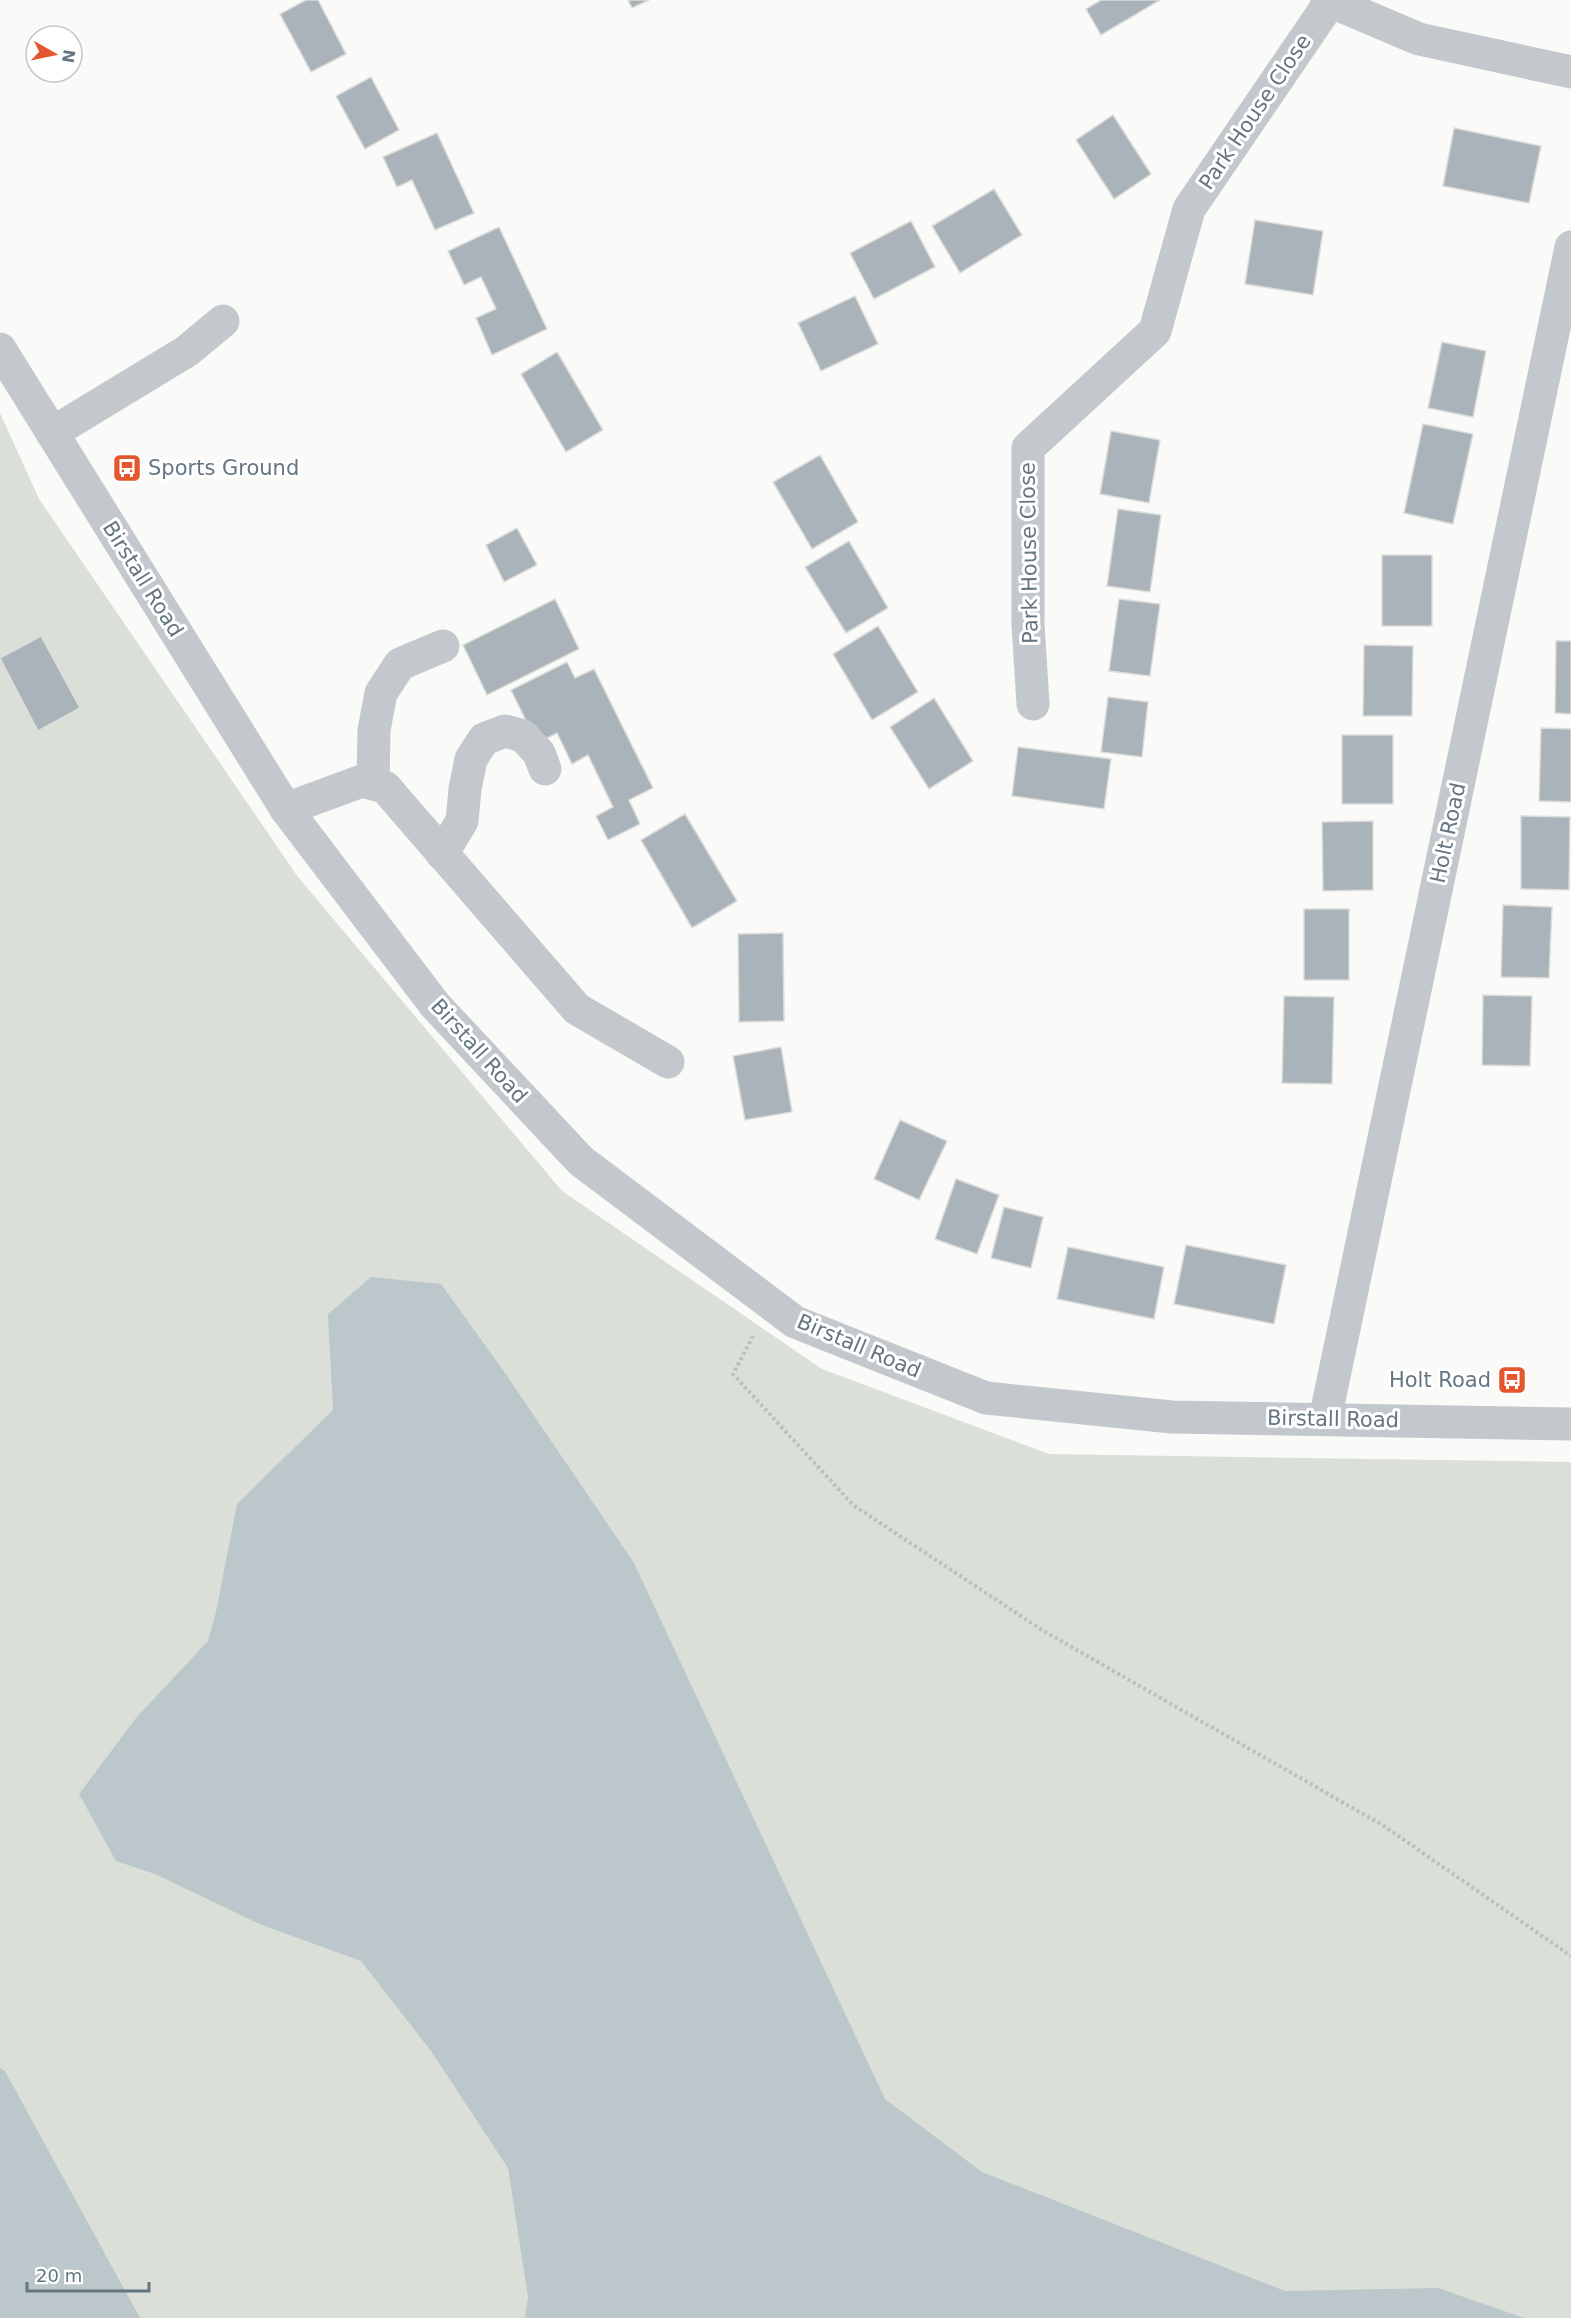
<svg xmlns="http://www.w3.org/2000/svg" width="1571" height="2318" font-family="'DejaVu Sans',sans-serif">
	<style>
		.green { fill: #dadfd7 }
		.water { fill: #bbc7cb }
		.building { fill: #aab3b9; stroke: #dcdcda; stroke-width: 1.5 }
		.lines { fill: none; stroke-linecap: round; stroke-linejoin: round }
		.path { stroke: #bbbfc2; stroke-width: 4; stroke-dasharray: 3 3; stroke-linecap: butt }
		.minor { stroke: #c3c8cc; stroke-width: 33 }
		.labels { text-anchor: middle; stroke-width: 6; stroke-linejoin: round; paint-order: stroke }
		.street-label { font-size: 21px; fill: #657683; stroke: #fff }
		.poi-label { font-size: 21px; fill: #657683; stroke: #fff; text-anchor: start }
	</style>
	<rect width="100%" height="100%" fill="#fafaf8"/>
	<path class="green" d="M0 413 39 499 298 877 562 1191 822 1369 1049 1454 1571 1462V2318H0Z"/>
	<g class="water">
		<path d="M371 1277 441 1284 505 1373 634 1563 885 2099 982 2172 1285 2291 1438 2288 1524 2318H525L528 2297 508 2168 431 2051 361 1961 262 1925 155 1874 116 1861 79 1794 136 1718 208 1641 216 1612 237 1504 333 1410 328 1314Z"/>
		<path d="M0 2068 5 2071 140 2318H0Z"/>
	</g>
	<g class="building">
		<path d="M306 0H318L346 54 311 72 280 14Z"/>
		<path d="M628 0H649L632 8Z"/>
		<path d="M1101 0H1160L1101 35 1086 9Z"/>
		<path d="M371 77 399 130 365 149 336 96Z"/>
		<path d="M1113 115 1151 174 1114 199 1076 140Z"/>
		<path d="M1454 128 1541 146 1529 203 1443 186Z"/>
		<path d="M437 133 474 213 435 230 412 180 397 187 383 157Z"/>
		<path d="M994 189 1022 235 960 273 932 226Z"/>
		<path d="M1255 220 1323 231 1313 295 1245 284Z"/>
		<path d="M911 221 935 267 874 299 850 253Z"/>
		<path d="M499 227 547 329 492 355 476 318 496 309 481 277 464 285 448 251Z"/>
		<path d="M855 296 878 344 821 371 798 323Z"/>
		<path d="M1442 342 1486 351 1473 417 1428 408Z"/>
		<path d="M557 352 603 430 566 452 521 374Z"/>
		<path d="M1423 424 1473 434 1453 524 1404 513Z"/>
		<path d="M1111 431 1160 440 1149 503 1100 494Z"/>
		<path d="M820 455 858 522 812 549 773 482Z"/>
		<path d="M1118 509 1161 515 1150 592 1107 586Z"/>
		<path d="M517 528 537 565 504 582 486 545Z"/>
		<path d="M849 541 888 608 846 633 805 567Z"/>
		<rect x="1382" y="555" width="50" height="71"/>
		<path d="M555 599 579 649 487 695 463 645Z"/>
		<path d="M1119 599 1160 604 1150 676 1109 671Z"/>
		<path d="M878 626 918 692 872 720 833 654Z"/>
		<path d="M41 636 80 708 38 731 0 658Z"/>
		<path d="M1556 641H1571V714L1555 713Z"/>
		<path d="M1364 645 1413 646 1412 716H1363Z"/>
		<path d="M567 662 575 678 594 669 653 788 629 800 640 824 608 840 596 816 613 807 588 755 572 764 557 733 537 743 511 690Z"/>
		<path d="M1108 697 1148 702 1142 757 1101 752Z"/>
		<path d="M934 698 973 761 929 789 890 727Z"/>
		<path d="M1541 728 1571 729V802L1539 801Z"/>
		<rect x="1342" y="735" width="51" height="69"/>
		<path d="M1018 747 1111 759 1104 809 1012 796Z"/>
		<path d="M685 814 737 901 692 928 641 840Z"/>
		<path d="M1521 816 1570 817 1569 890 1521 889Z"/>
		<path d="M1373 821V890L1323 891 1322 822Z"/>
		<path d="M1503 905 1552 907 1549 978 1501 977Z"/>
		<rect x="1304" y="909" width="45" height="71"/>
		<path d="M783 933 784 1021 739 1022 738 934Z"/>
		<path d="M1483 995 1532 996 1530 1066 1482 1065Z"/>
		<path d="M1284 996 1334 997 1332 1084 1282 1083Z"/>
		<path d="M781 1047 792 1112 745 1120 733 1056Z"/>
		<path d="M900 1120 947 1141 919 1200 874 1179Z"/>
		<path d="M956 1179 999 1195 977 1254 935 1239Z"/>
		<path d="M1004 1207 1043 1217 1031 1268 991 1258Z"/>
		<path d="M1186 1245 1286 1265 1274 1324 1174 1304Z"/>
		<path d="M1068 1247 1164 1267 1154 1319 1057 1299Z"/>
	</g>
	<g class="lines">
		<path class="path" d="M753 1336 733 1374 853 1505 1042 1630 1384 1826 1571 1956"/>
		<g class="minor">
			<path d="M1327 0 1419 39 1571 72"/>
			<path d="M0 349 286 809 435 1005 581 1161 795 1322 986 1398 1172 1417 1571 1424"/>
			<path d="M52 433 187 351 223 321"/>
			<path d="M1033 704 1028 624V448L1155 331 1189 209 1330 2"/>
			<path d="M373 784 374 730 381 693 400 664 443 646"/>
			<path d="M286 809 362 781 385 787 577 1009 668 1062"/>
			<path d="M442 854 462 821 465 789 471 759 484 739 505 731 523 736 539 753 545 769"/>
			<path d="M1325 1419 1571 247"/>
		</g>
	</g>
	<defs>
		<g id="bus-square" transform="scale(1.5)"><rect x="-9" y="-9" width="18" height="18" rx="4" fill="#e4572e" stroke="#fff"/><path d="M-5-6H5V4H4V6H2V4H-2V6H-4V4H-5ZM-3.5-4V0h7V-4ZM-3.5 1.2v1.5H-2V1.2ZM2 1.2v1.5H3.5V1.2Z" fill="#fff"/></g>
	</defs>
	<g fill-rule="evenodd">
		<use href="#bus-square" x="127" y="468"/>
		<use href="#bus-square" x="1512" y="1380"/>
	</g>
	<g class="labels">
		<g class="street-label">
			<text transform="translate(1255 112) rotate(-56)" y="7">Park House Close</text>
			<text transform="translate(1029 553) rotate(-91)" y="7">Park House Close</text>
			<text transform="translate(143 579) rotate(58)" y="7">Birstall Road</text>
			<text transform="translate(1448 833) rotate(-78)" y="7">Holt Road</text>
			<text transform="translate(479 1051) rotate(48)" y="7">Birstall Road</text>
			<text transform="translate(859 1346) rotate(23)" y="7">Birstall Road</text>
			<text transform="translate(1333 1419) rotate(1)" y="7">Birstall Road</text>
		</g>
		<g class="poi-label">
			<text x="148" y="475">Sports Ground</text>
			<text x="1491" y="1387" text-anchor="end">Holt Road</text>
		</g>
	</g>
	<g transform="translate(54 54) rotate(99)"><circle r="28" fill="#ffffff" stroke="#c1c8cd" stroke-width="1.5"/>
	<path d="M0-4.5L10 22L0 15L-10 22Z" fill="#e4572e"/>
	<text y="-9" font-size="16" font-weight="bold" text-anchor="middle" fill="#657683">N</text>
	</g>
	<path d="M27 2282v9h122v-9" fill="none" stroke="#657683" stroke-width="3"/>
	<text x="36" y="2282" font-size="18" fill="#657683" stroke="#ffffff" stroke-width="4.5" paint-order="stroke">20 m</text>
</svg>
